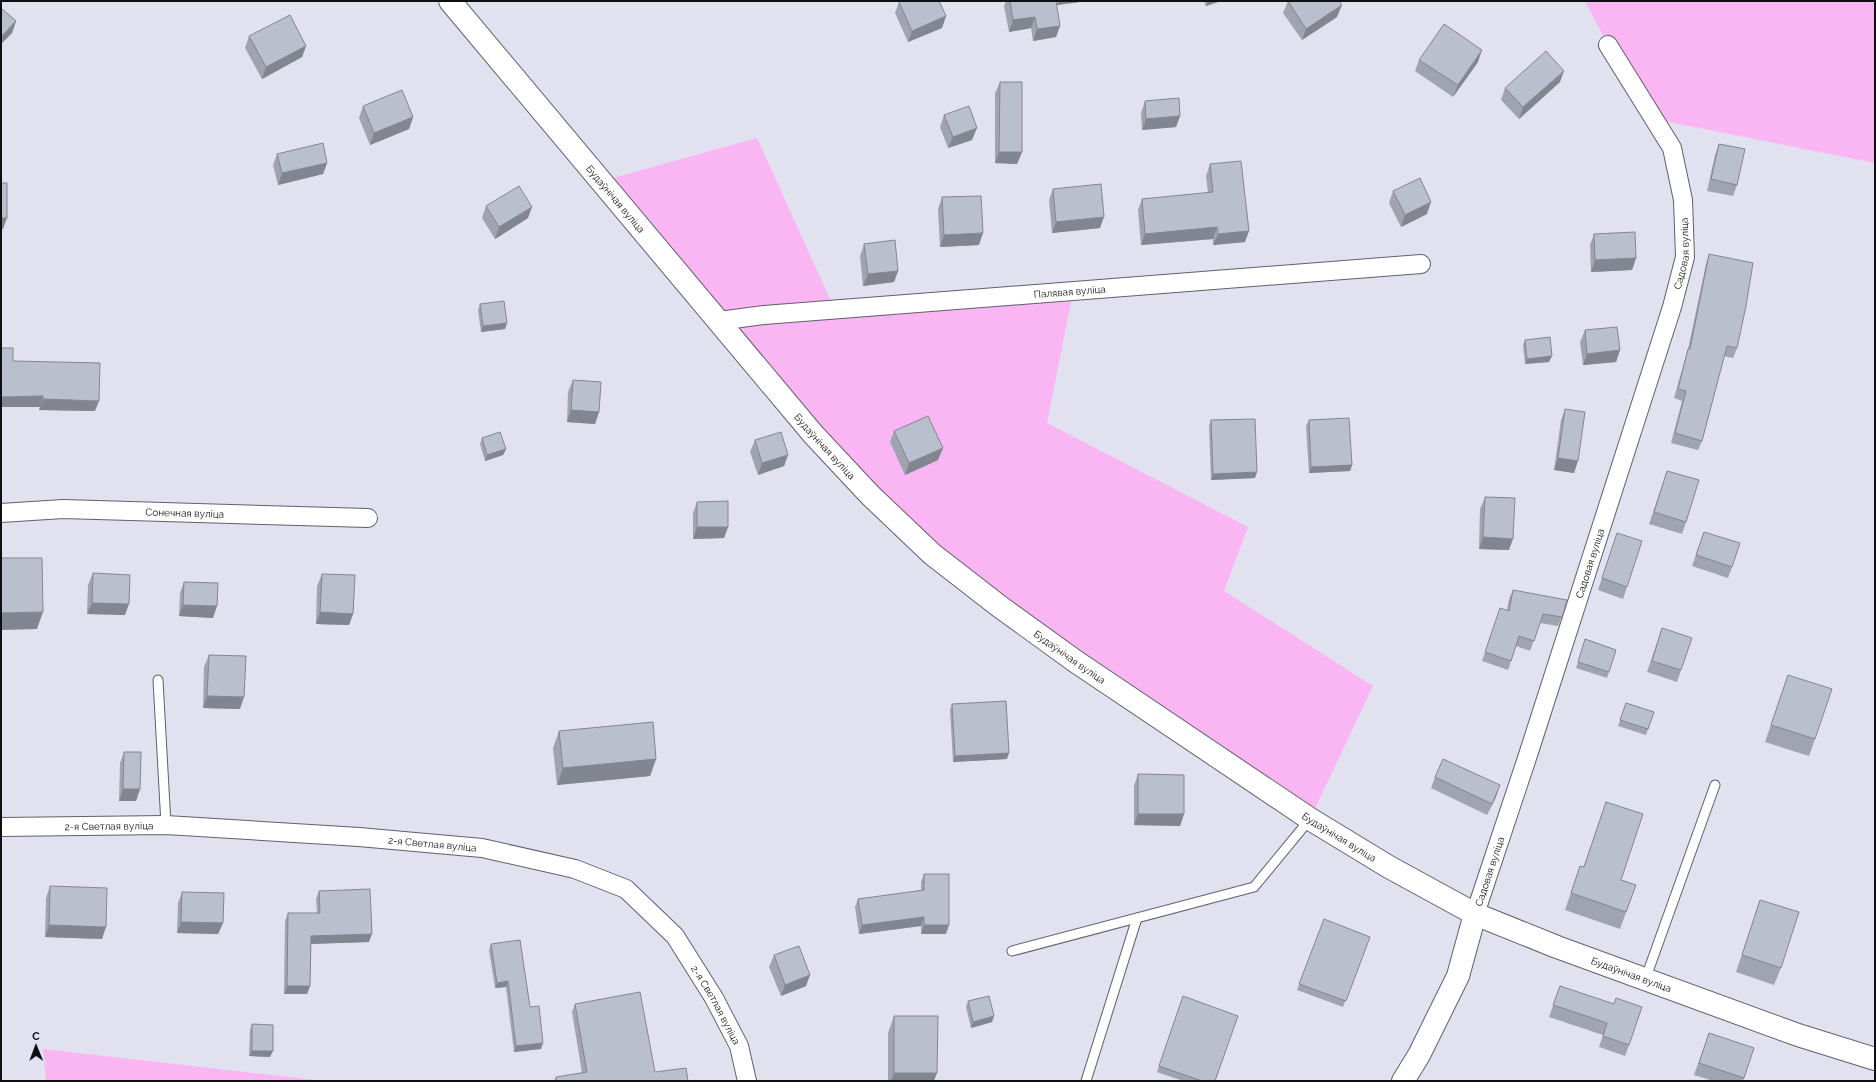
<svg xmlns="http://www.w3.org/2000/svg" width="1876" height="1082" font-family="Raleway,sans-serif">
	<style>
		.green { fill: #f9b6f2 }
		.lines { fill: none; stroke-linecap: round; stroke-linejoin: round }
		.lane-casing { stroke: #605f6c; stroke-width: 11 }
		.street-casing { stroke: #605f6c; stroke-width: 20 }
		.secondary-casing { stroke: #605f6c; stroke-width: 24 }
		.lane { stroke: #fff; stroke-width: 9 }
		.street { stroke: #fff; stroke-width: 18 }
		.secondary { stroke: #fff; stroke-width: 22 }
		.wall { fill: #a0a4b0 }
		.shaded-wall { fill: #828690 }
		.building { fill: #babfcd; stroke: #828690 }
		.labels { text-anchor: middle; stroke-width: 4; stroke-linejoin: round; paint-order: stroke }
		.street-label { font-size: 10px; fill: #0f0e13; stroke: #e2e1f0 }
	</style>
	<rect width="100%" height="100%" fill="#e2e1f0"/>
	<g class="green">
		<path d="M1585 1H1875V163L1654 119 1608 45Z"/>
		<path d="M757 138 835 310 1073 292 1047 423 1248 527 1224 591 1373 686 1310 819 932 554 602 181Z"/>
		<path d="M43 1049 325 1081H46Z"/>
	</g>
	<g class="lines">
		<g class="lane-casing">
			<g id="lane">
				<path d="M158 680 166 825"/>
				<path d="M1012 951 1254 887 1310 819"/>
				<path d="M1645 980 1715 785"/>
				<path d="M1086 1081 1137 918"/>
			</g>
		</g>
		<g class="street-casing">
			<g id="street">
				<path id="s1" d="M719 321 764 315 1421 264"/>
				<path id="s2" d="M1 513 63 509 368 518"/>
				<path id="s3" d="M1 827 166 825 359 837 482 848 575 869 626 889 675 936 714 998 739 1046 747 1081"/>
				<path id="s4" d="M1475 914 1528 755 1672 307 1685 257 1683 200 1672 148 1608 45"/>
			</g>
		</g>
		<g class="secondary-casing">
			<g id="secondary">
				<path id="s5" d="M450 1 813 434 870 495 932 554 999 606 1075 661 1310 819 1389 867 1475 914 1557 947 1798 1035 1875 1059"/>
				<path d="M1403 1081 1419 1055 1458 976 1475 914"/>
			</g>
		</g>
		<use href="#lane" class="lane"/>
		<use href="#street" class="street"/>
		<use href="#secondary" class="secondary"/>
	</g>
	<g class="wall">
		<path d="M1006 1H1056L1060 26 1056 37 1033 41 1031 28 1009 32 1004 6Z"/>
		<path d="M1056 1H1087L1057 5Z"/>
		<path d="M1204 1H1221L1206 6Z"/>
		<path d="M1288 1 1337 17 1302 40 1283 13Z"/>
		<path d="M899 2 946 16 942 28 908 42 895 13Z"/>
		<path d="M1 8 16 21 12 33 1 44Z"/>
		<path d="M249 36 306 46 302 57 262 79 245 48Z"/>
		<path d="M1419 60 1478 62 1453 97 1415 71Z"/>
		<path d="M1000 82 1022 152 1017 164 995 163V93Z"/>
		<path d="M1560 82 1519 119 1501 100 1505 88Z"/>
		<path d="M1145 101 1180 116 1176 127 1142 130 1141 113Z"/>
		<path d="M363 106 413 117 409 129 370 145 359 118Z"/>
		<path d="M944 115 972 140 948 148 940 127Z"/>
		<path d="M1719 144 1737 185 1733 196 1707 191 1715 155Z"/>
		<path d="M277 154 327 163 323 174 278 185 273 165Z"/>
		<path d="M1210 164 1245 242 1213 245V239L1141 245 1138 210 1142 199 1208 193 1206 176Z"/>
		<path d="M1053 189 1100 228 1052 233 1049 200Z"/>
		<path d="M1393 191 1427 214 1401 227 1389 203Z"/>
		<path d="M942 197 979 245 940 247 938 209Z"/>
		<path d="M486 206 528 218 495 239 482 218Z"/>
		<path d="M1594 234 1636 258 1632 270 1591 272 1590 245Z"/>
		<path d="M864 244 898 271 894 282 863 286 860 256Z"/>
		<path d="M1709 254 1737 348 1733 358 1724 356 1702 441 1698 450 1671 443 1682 401 1674 398 1685 359 1688 349 1706 264Z"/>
		<path d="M480 304 507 323 505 329 481 332 478 310Z"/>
		<path d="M1585 330 1620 350 1616 362 1583 365 1580 342Z"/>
		<path d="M1525 340 1549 362 1525 364 1523 345Z"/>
		<path d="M13 361 95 411 39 410 40 407Z"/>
		<path d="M573 380 599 412 595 424 567 422 568 392Z"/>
		<path d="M1565 409 1574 473 1554 470 1561 420Z"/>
		<path d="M1211 420 1255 478 1211 480 1209 426Z"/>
		<path d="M1309 420 1352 465 1350 471 1309 473 1306 426Z"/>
		<path d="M894 431 938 460 905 475 890 442Z"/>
		<path d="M482 438 506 449 503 455 485 461 480 444Z"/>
		<path d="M755 440 788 455 784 466 758 475 750 452Z"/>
		<path d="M1667 471 1686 522 1682 534 1649 524Z"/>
		<path d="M1485 497 1509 550 1479 549 1480 509Z"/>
		<path d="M697 502 728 527 724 538 693 539V513Z"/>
		<path d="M1704 532 1732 567 1728 578 1692 566Z"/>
		<path d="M1617 533 1627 587 1623 599 1598 590Z"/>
		<path d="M93 573 125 615 87 614 88 585Z"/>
		<path d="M322 574 353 614 349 625 316 624 317 586Z"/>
		<path d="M184 582 213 618 179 616 180 593Z"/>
		<path d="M1513 590 1562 617 1558 626 1540 623 1530 651 1516 646 1508 670 1482 661 1497 617 1507 610 1509 599Z"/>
		<path d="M1662 628 1681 670 1677 682 1647 672Z"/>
		<path d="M1585 639 1616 650 1607 678 1576 668Z"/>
		<path d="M209 655 240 709 203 708 204 667Z"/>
		<path d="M1788 675 1815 739 1809 756 1765 742Z"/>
		<path d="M1626 703 1654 712 1646 735 1618 726Z"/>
		<path d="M952 704 1007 759 953 762 950 710Z"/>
		<path d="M559 731 656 759 650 776 557 785 553 748Z"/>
		<path d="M124 752 140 789 136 801H119L120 763Z"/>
		<path d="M1138 774 1184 814 1180 826 1134 825V786Z"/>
		<path d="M1435 777 1496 797 1487 815 1431 788Z"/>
		<path d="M1606 802 1621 880 1636 885 1620 929 1565 910 1580 866H1584Z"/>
		<path d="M924 874 946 934H921V926L859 934 855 907 858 899 921 891V882Z"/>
		<path d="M50 886 102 939 45 937 46 898Z"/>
		<path d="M319 891 369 942 311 944 310 986 307 994H284L285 921 288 913H317L316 899Z"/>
		<path d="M182 892 223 923 218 934 177 933 178 903Z"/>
		<path d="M1760 900 1781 968 1774 985 1736 972Z"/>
		<path d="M1324 919 1370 937 1343 1007 1297 990Z"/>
		<path d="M491 944 530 1007 541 1049 514 1052 506 987 495 988 489 950Z"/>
		<path d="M774 955 806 986 781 996 769 967Z"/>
		<path d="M1560 986 1614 1004 1629 1045 1625 1056 1599 1047 1603 1035 1549 1017Z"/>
		<path d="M1183 996 1215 1081H1183L1157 1072Z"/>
		<path d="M968 1001 992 1022 971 1028 966 1007Z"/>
		<path d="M575 1004 655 1072 688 1081H554L556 1077 582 1073 572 1012Z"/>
		<path d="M894 1016 934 1081H888V1033Z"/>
		<path d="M252 1024 270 1057 249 1056 250 1030Z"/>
		<path d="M1709 1033 1754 1048 1743 1081H1713L1694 1075Z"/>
	</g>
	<g class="shaded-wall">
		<path d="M1059 1H1087L1057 5Z"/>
		<path d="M1208 1H1221L1206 6Z"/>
		<path d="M1342 5 1337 17 1302 40 1306 29Z"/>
		<path d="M946 16 942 28 908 42 912 31Z"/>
		<path d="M1035 17 1031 28 1009 32 1013 20Z"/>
		<path d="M16 21 12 33 1 44V40L3 35Z"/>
		<path d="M1060 26 1056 37 1033 41 1037 29Z"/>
		<path d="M306 46 302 57 262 79 266 67Z"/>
		<path d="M1482 50 1478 62 1453 97 1458 85Z"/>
		<path d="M1564 71 1560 82 1519 119 1523 107Z"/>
		<path d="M1180 116 1176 127 1142 130 1146 119Z"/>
		<path d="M413 117 409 129 370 145 374 133Z"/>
		<path d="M977 128 972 140 948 148 953 137Z"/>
		<path d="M999 152H1022L1017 164 995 163Z"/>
		<path d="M327 163 323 174 278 185 282 173Z"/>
		<path d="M1431 202 1427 214 1401 227 1405 215Z"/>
		<path d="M532 207 528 218 495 239 499 227Z"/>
		<path d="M1104 217 1100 228 1052 233 1056 222Z"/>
		<path d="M1 218H7L3 229H1Z"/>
		<path d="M1217 227 1213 239 1141 245 1145 234Z"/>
		<path d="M1249 231 1245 242 1213 245 1218 234Z"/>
		<path d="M983 233 979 245 940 247 944 235Z"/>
		<path d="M1636 258 1632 270 1591 272 1595 260Z"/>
		<path d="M898 271 894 282 863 286 868 274Z"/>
		<path d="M507 323 505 329 481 332 483 326Z"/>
		<path d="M1620 350 1616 362 1583 365 1587 354Z"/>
		<path d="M1552 356 1549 362 1525 364 1527 359Z"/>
		<path d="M43 396 40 407H1V397Z"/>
		<path d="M43 399 99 401 95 411 39 410Z"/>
		<path d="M571 410 599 412 595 424 567 422Z"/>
		<path d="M943 448 938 460 905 475 909 463Z"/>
		<path d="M506 449 503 455 485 461 487 455Z"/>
		<path d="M788 455 784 466 758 475 762 463Z"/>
		<path d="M1558 458 1578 461 1574 473 1554 470Z"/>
		<path d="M1352 465 1350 471 1309 473 1311 467Z"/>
		<path d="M1257 472 1255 478 1211 480 1213 474Z"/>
		<path d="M697 527H728L724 538 693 539Z"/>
		<path d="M1483 537 1513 539 1509 550 1479 549Z"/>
		<path d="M92 603 129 604 125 615 87 614Z"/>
		<path d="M183 605 217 606 213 618 179 616Z"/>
		<path d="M43 612 37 629 1 630V613Z"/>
		<path d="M320 612 353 614 349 625 316 624Z"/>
		<path d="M207 696 244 697 240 709 203 708Z"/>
		<path d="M1009 753 1007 759 953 762 955 756Z"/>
		<path d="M656 759 650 776 557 785 563 768Z"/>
		<path d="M1500 785 1496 797 1487 815 1492 804Z"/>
		<path d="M123 789H140L136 801H119Z"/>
		<path d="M1138 814H1184L1180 826 1134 825Z"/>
		<path d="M924 917 921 926 859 934 862 925Z"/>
		<path d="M181 922 223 923 218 934 177 933Z"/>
		<path d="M49 925 106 927 102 939 45 937Z"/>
		<path d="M924 925H949L946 934H921Z"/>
		<path d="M372 934 369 942 308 944 311 936Z"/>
		<path d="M810 975 806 986 781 996 785 985Z"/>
		<path d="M508 981 506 987 495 988 497 983Z"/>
		<path d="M287 986H310L307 994H284Z"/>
		<path d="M994 1016 992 1022 971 1028 973 1022Z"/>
		<path d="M543 1043 541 1049 514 1052 516 1046Z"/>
		<path d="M252 1051H273L270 1057 249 1056Z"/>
		<path d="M894 1073H937L934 1081H891Z"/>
	</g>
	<g class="building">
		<path d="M901 1H939L946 16 912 31 899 2Z"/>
		<path d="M1010 1H1056L1060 26 1037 29 1035 17 1013 20Z"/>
		<path d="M1288 1H1339L1342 5 1306 29Z"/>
		<path d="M1 8 16 21 3 35 1 33Z"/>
		<path d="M290 15 306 46 266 67 249 36Z"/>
		<path d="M1444 24 1482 50 1458 85 1419 60Z"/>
		<path d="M1546 51 1564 71 1523 107 1505 88Z"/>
		<path d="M1000 82H1022V152H999Z"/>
		<path d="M402 90 413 117 374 133 363 106Z"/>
		<path d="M1179 98 1180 116 1146 119 1145 101Z"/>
		<path d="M969 106 977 128 953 137 944 115Z"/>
		<path d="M323 143 327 163 282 173 277 154Z"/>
		<path d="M1719 144 1745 149 1737 185 1711 179Z"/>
		<path d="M1241 161 1249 231 1218 234 1217 227 1145 234 1142 199 1213 192 1210 164Z"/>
		<path d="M1420 178 1431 202 1405 215 1393 191Z"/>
		<rect x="1" y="183" width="6" height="35"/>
		<path d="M1101 184 1104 217 1056 222 1053 189Z"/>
		<path d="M519 186 532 207 499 227 486 206Z"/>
		<path d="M981 196 983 233 944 235 942 197Z"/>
		<path d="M1635 232 1636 258 1595 260 1594 234Z"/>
		<path d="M895 240 898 271 868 274 864 244Z"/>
		<path d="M1709 254 1753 263 1746 306 1737 348 1727 346 1702 441 1675 433 1686 391 1678 389 1688 349H1690Z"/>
		<path d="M504 301 507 323 483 326 480 304Z"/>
		<path d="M1617 327 1620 350 1587 354 1585 330Z"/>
		<path d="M1550 337 1552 356 1527 359 1525 340Z"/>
		<path d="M1 348H13V361L100 363 99 401 43 399V396L1 397Z"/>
		<path d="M573 380 601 382 599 412 571 410Z"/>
		<path d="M1565 409 1585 412 1578 461 1558 458Z"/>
		<path d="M928 416 943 448 909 463 894 431Z"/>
		<path d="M1349 418 1352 465 1311 467 1309 420Z"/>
		<path d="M1255 419 1257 472 1213 474 1211 420Z"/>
		<path d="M500 432 506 449 487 455 482 438Z"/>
		<path d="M781 432 788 455 762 463 755 440Z"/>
		<path d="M1667 471 1699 480 1686 522 1654 512Z"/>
		<path d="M1485 497 1515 498 1513 539 1483 537Z"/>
		<path d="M728 501V527H697V502Z"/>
		<path d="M1704 532 1740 543 1732 567 1696 555Z"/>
		<path d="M1617 533 1642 541 1627 587 1602 578Z"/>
		<path d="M1 558H42L43 612 1 613Z"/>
		<path d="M93 573 130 575 129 604 92 603Z"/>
		<path d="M322 574 355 575 353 614 320 612Z"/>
		<path d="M184 582 218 583 217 606 183 605Z"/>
		<path d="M1513 590 1567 600 1562 617 1543 614 1534 641 1519 636 1511 661 1485 652 1500 608 1509 611Z"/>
		<path d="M1662 628 1692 638 1681 670 1652 661Z"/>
		<path d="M1585 639 1616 650 1609 672 1578 662Z"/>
		<path d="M209 655 246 656 244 697 207 696Z"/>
		<path d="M1788 675 1832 689 1815 739 1771 725Z"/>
		<path d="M1006 701 1009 753 955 756 952 704Z"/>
		<path d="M1626 703 1654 712 1648 729 1620 720Z"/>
		<path d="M653 722 656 759 563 768 559 731Z"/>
		<path d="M124 752H141L140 789H123Z"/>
		<path d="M1443 759 1500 785 1492 804 1435 777Z"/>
		<path d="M1138 774 1184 775V814H1138Z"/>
		<path d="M1606 802 1643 814 1621 880 1636 885 1626 912 1571 893 1580 866 1584 867Z"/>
		<path d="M924 874H949V925H924V917L862 925 858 899 924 890Z"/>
		<path d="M50 886 107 888 106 927 49 925Z"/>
		<path d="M370 889 372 934 311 936 310 986H287L288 913H320L319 891Z"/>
		<path d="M182 892 224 893 223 923 181 922Z"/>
		<path d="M1760 900 1799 912 1781 968 1742 955Z"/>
		<path d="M1324 919 1370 937 1346 1001 1299 984Z"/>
		<path d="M520 940 530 1007 539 1006 543 1043 516 1046 508 981 497 983 491 944Z"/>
		<path d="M799 946 810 975 785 985 774 955Z"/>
		<path d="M1560 986 1614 1004 1616 998 1642 1007 1629 1045 1603 1036 1607 1023 1553 1005Z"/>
		<path d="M640 992 655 1072 686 1068 688 1081H556V1077L587 1072 575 1004Z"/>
		<path d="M989 996 994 1016 973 1022 968 1001Z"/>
		<path d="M1183 996 1238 1016 1215 1081H1202L1159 1066Z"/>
		<path d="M894 1016H938L937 1073H894Z"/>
		<path d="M252 1024 273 1025V1051H252Z"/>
		<path d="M1709 1033 1754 1048 1744 1078 1699 1063Z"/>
	</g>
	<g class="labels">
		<g class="street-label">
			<text dy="4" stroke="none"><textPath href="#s5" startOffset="258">Будаўнічая вуліца</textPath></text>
			<text dy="4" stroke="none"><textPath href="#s4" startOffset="693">Садовая вуліца</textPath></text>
			<text dy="4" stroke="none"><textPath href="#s1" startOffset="352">Палявая вуліца</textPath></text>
			<text dy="4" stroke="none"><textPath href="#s5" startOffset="582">Будаўнічая вуліца</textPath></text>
			<text dy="4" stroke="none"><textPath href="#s2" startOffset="184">Сонечная вуліца</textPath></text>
			<text dy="4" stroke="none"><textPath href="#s4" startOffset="369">Садовая вуліца</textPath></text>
			<text dy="4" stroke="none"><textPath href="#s5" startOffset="906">Будаўнічая вуліца</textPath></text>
			<text dy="4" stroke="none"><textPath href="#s3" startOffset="108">2-я Светлая вуліца</textPath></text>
			<text dy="4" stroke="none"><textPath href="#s5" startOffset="1230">Будаўнічая вуліца</textPath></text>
			<text dy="4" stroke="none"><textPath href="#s3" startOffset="432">2-я Светлая вуліца</textPath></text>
			<text dy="4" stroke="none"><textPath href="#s4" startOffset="45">Садовая вуліца</textPath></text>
			<text dy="4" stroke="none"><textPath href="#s5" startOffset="1554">Будаўнічая вуліца</textPath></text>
			<text dy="4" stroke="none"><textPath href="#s3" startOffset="780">2-я Светлая вуліца</textPath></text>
		</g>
	</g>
	<rect width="1876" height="1082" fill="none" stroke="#0f0e13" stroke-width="4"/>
	<g transform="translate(36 1046) rotate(359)" stroke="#e2e1f0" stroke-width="3" paint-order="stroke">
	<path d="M0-3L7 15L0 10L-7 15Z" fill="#0f0e13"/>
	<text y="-6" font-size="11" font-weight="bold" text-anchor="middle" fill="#0f0e13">С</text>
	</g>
</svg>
